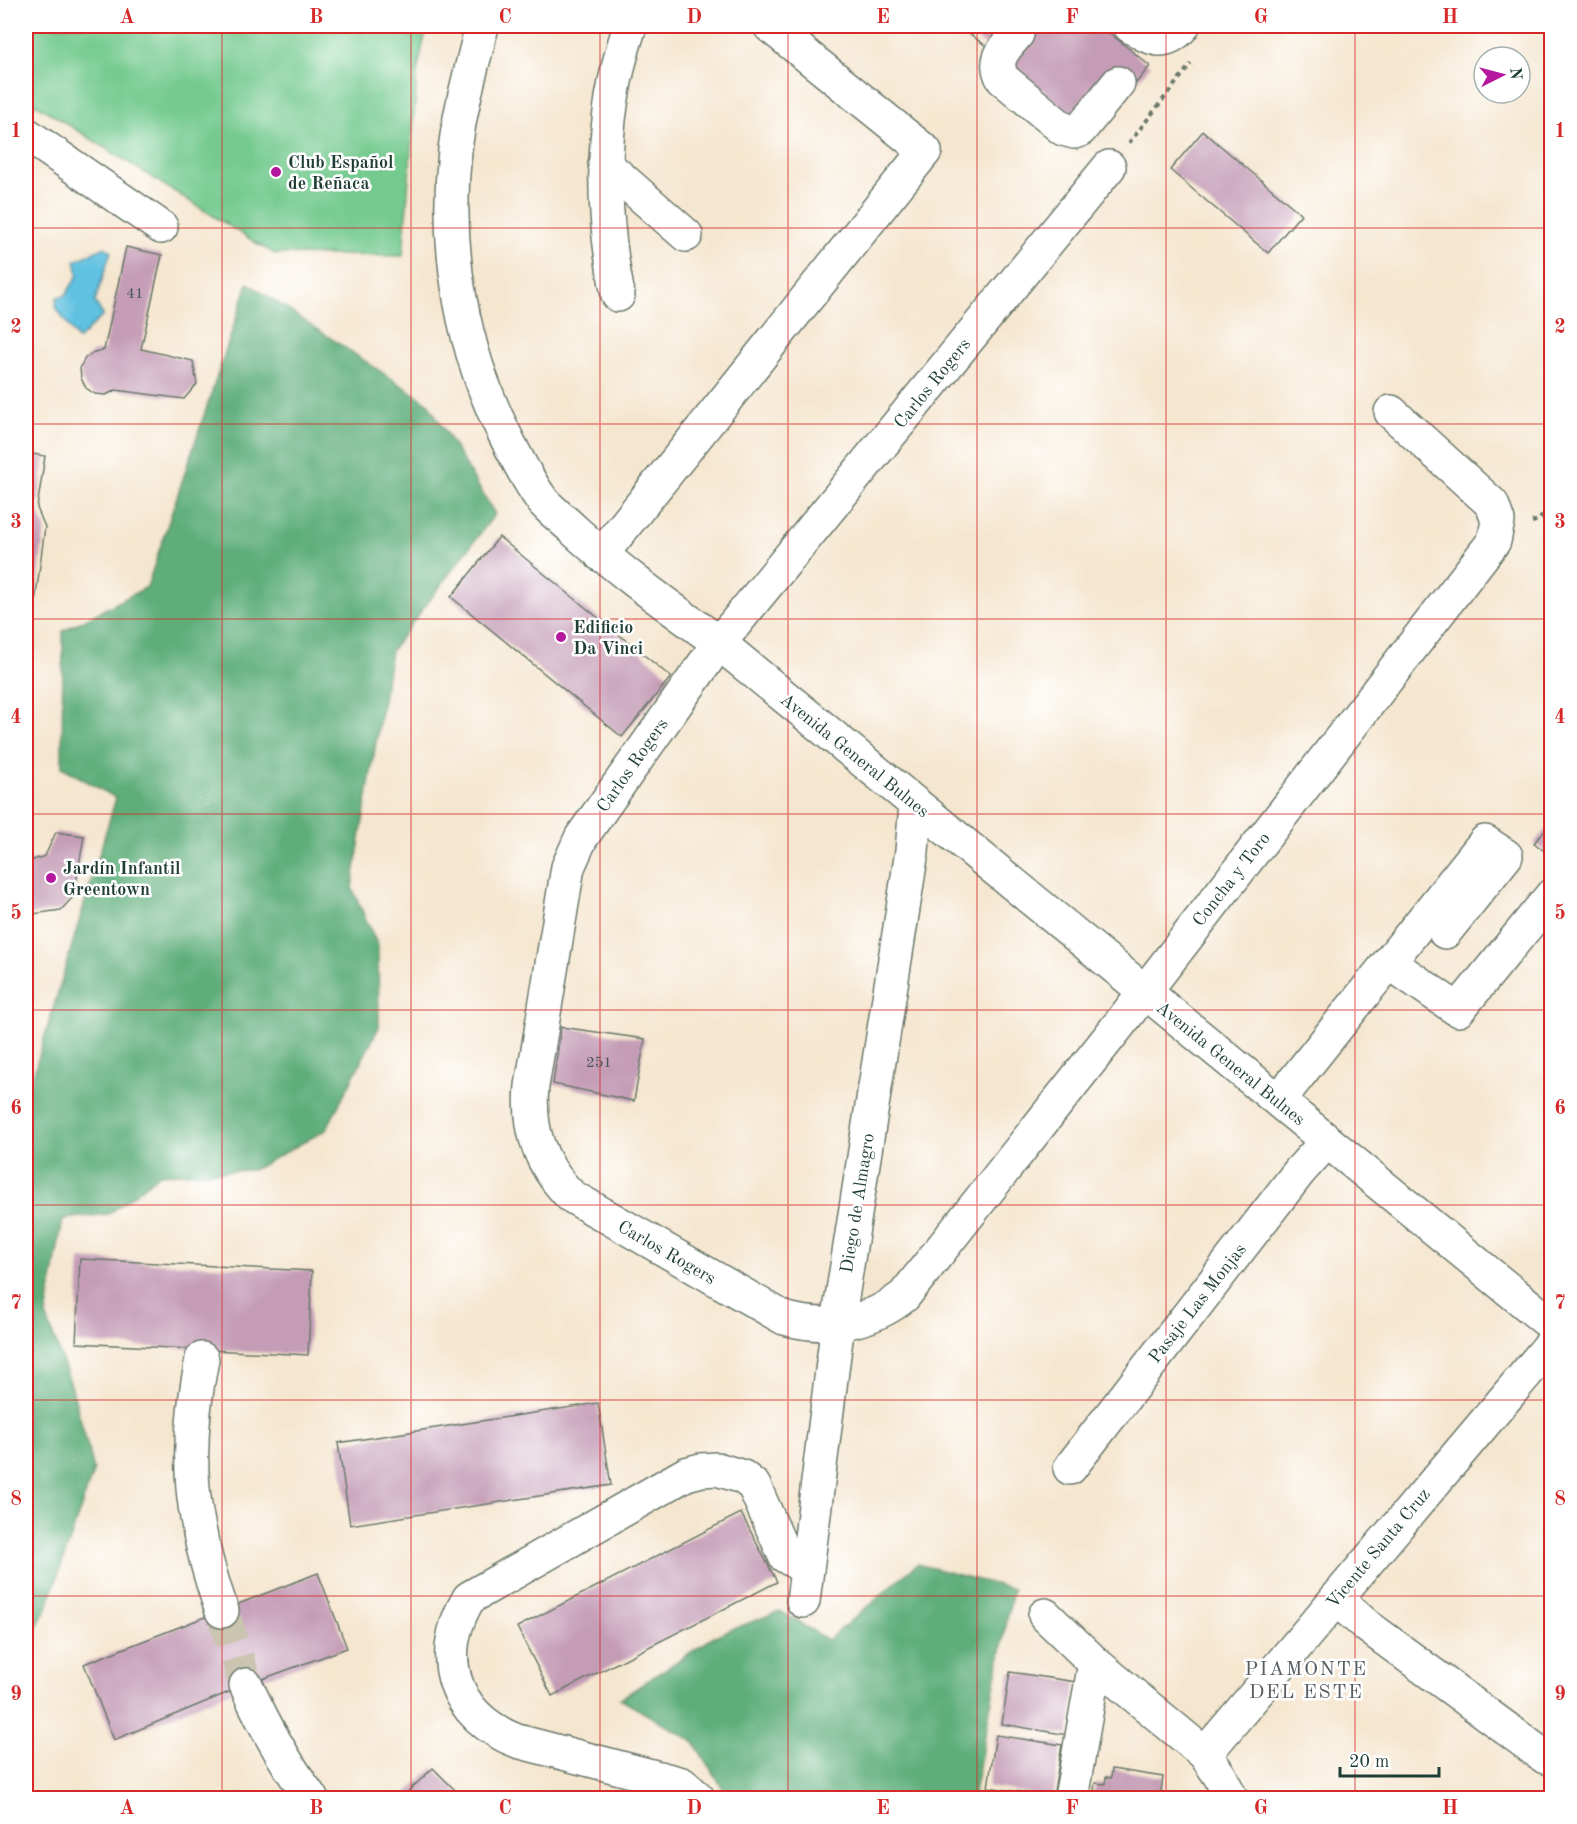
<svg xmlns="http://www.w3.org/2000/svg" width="1577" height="1824" font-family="'Old Standard TT',serif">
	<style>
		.green { fill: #74ca8f; stroke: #4a8462; stroke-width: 1.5 }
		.forest { fill: #5fae7a; stroke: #3f7657; stroke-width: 1.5 }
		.water { fill: #61c1e0; stroke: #407f8a; stroke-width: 1.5 }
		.building { fill: #c49cb6 }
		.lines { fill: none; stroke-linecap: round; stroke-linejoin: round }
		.minor-tunnel { stroke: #cac4b0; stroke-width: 33; stroke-dasharray: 33 16; stroke-linecap: butt }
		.minor-casing { stroke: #6a786a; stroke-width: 36 }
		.path { stroke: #6a786a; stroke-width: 4; stroke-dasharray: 4.5 4.5; stroke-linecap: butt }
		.minor { stroke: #fff; stroke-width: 33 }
		.grid { fill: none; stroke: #d62828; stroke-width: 1.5; stroke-opacity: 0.55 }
		.poi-dot { fill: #b5179e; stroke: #fff; stroke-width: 2 }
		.labels { text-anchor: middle; stroke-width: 5; stroke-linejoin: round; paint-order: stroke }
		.number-label { font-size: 15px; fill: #485554 }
		.poi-label { font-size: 18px; font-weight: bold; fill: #1f3d34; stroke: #fff; text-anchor: start }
		.street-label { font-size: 18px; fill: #1f3d34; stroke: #fff }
		.neighbourhood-label { font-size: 20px; letter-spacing: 1.5px; fill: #595e62; stroke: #fff }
		.neatline { fill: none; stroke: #d62828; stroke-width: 2 }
		.grid-label { font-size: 20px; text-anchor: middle; font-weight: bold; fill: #d62828 }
	</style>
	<rect width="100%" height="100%" fill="#fff"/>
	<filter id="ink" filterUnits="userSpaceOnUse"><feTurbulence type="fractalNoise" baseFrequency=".0167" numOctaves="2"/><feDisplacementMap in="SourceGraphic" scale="12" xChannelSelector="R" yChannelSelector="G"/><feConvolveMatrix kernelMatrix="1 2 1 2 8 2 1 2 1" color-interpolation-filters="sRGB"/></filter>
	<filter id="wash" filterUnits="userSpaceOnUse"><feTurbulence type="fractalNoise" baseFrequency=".008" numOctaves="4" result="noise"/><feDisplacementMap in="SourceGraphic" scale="24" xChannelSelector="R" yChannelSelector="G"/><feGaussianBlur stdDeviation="1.35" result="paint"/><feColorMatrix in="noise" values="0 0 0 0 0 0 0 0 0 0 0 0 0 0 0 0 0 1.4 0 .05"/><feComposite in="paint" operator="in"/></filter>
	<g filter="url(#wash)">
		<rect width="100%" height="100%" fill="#f5e6cf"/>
		<path class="green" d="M26 26H427L417 73 403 256 275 254 261 246 26 98Z"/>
		<g class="forest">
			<path d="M248 283 428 403 495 514 391 651 352 888 378 946 379 1027 326 1130 253 1170 160 1174 109 1214 63 1219 46 1315 71 1385 94 1469 47 1608 26 1646V1099L116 798 62 767 63 631 147 587Z"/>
			<path d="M917 1564 1013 1589 973 1798H729L693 1741 620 1699 717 1635 780 1611 828 1640Z"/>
		</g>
		<path class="water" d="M105 247 111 251 95 302 103 315 78 340 56 307 57 297 65 296 78 275 75 261Z"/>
		<g id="blocks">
			<g class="building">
				<path d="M959 26H1101L1150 66 1094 134 1012 65Z"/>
				<path d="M1203 131 1301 214 1268 253 1170 170Z"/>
				<path d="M126 247 162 255 141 349 193 361 197 384 184 399 116 390 106 395 95 394 86 388 81 378 80 368 85 358 94 352 104 350Z"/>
				<path d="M26 453 45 456 37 508 45 527 32 626 26 625Z"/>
				<path d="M499 537 671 677 622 737 451 597Z"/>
				<path d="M1552 822V857L1534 843Z"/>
				<path d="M56 832 84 836 74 896 61 910 26 915V856L30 861 45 856Z"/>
				<path d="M561 1027 645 1039 634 1101 553 1084Z"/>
				<path d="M80 1259 312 1271 308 1355 76 1343Z"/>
				<path d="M598 1403 611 1485 350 1525 338 1443Z"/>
				<path d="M741 1513 777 1582 552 1696 517 1627Z"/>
				<path d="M318 1573 347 1648 246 1685 114 1740 84 1664Z"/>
				<path d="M1010 1672 1076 1682 1068 1735 1002 1724Z"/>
				<path d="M996 1735 1062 1745 1053 1797 988 1787Z"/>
				<path d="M433 1768 463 1798H401Z"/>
				<path d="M1112 1769 1163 1777 1160 1798H1093L1095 1783 1105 1784 1106 1777 1111 1778Z"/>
				<path d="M985 1795 1001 1797V1798H984Z"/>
			</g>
		</g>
	</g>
	<g filter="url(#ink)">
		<use href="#blocks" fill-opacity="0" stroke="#6a786a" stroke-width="1.5"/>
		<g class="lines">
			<path class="minor-tunnel" d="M222 1611 246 1685"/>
			<g class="minor-casing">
				<g id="minor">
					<path d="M482 26C472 67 460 108 455 150 444 250 462 352 508 441 518 461 529 482 542 500 551 511 565 521 575 531 620 572 670 607 719 643L1552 1325"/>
					<path d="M1130 26C1149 39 1165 47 1183 26"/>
					<path d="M1017 34C1004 49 992 60 1003 79L1063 129 1074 132 1080 130 1118 83"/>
					<path d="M26 134 161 227"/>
					<path d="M605 164 686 235"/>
					<path d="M1109 167 719 643 581 838 568 867 532 1086C528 1130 540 1165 571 1196L784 1318C826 1330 869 1324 904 1296L1122 1021 1494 541 1498 521 1492 504 1391 412"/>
					<path d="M618 295C600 205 600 114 630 26"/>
					<path d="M601 555 925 151 770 26"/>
					<path d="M1390 963 1458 1010 1552 895"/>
					<path d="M1280 1102 1290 1086 1485 842 1506 856 1445 932"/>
					<path d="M202 1359C183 1455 190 1519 222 1611"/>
					<path d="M1070 1468 1299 1172 1327 1141"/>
					<path d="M1336 1599 1367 1626 1545 1757"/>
					<path d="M803 1601 838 1323 912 851 916 805"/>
					<path d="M1045 1615 1095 1663 1205 1754 1220 1776 1231 1798"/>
					<path d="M246 1685C264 1725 285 1763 311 1798"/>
					<path d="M1205 1754 1552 1343"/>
					<path d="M698 1798 682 1784 517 1741C453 1716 434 1657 469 1598L686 1474 701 1470 717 1469 743 1477 754 1486 785 1556 807 1569"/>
					<path d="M1071 1798 1095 1663"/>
				</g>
			</g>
			<g class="path">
				<path d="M1129 143 1191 64"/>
				<path d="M1532 522 1539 520 1552 502"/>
			</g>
			<use href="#minor" class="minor"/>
		</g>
	</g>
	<path class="grid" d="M222 26V1798M411 26V1798M600 26V1798M788 26V1798M977 26V1798M1166 26V1798M1355 26V1798M26 228H1552M26 424H1552M26 619H1552M26 814H1552M26 1010H1552M26 1205H1552M26 1400H1552M26 1596H1552"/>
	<g class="poi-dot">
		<circle cx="276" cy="172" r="6"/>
		<circle cx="561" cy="637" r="6"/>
		<circle cx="51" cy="878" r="6"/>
	</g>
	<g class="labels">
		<g class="number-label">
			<text x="135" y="298">41</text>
			<text x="599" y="1067">251</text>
		</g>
		<g class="poi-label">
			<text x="288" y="168">Club Español<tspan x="288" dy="21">de Reñaca</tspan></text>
			<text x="573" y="633">Edificio<tspan x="573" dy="21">Da Vinci</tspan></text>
			<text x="63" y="874">Jardín Infantil<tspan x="63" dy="21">Greentown</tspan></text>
		</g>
		<g class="street-label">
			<text transform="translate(932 383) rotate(-51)" y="6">Carlos Rogers</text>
			<text transform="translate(855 755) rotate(39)" y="6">Avenida General Bulnes</text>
			<text transform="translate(632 765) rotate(-55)" y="6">Carlos Rogers</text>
			<text transform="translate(1231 879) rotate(-52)" y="6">Concha y Toro</text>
			<text transform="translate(1231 1063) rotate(39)" y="6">Avenida General Bulnes</text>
			<text transform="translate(857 1203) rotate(-81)" y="6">Diego de Almagro</text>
			<text transform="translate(667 1252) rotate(30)" y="6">Carlos Rogers</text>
			<text transform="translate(1197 1303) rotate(-52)" y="6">Pasaje Las Monjas</text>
			<text transform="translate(1378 1548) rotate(-50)" y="6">Vicente Santa Cruz</text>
		</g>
		<g class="neighbourhood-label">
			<text x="1306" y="1675">PIAMONTE<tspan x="1306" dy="23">DEL ESTE</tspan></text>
		</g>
	</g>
	<rect width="1577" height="1824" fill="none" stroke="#fff" stroke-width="66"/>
	<g transform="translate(1502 75) rotate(84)"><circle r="28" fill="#ffffff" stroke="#a5b1ae" stroke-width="1.5"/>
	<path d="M0-4.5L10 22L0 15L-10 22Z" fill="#b5179e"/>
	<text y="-9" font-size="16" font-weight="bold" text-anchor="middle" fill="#1f3d34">N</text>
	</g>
	<path d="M1340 1767v9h99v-9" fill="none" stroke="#1f3d34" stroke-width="3"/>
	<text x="1349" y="1767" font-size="18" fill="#1f3d34" stroke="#ffffff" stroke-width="4.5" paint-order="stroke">20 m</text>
	<rect x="33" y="33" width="1511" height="1758" class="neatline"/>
	<g class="grid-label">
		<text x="127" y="23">A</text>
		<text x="316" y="23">B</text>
		<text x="505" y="23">C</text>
		<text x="694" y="23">D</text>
		<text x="883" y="23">E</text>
		<text x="1072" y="23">F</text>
		<text x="1261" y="23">G</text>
		<text x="1450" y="23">H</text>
		<text x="16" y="137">1</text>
		<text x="1560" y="137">1</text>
		<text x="16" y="333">2</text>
		<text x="1560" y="333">2</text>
		<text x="16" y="528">3</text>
		<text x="1560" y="528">3</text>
		<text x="16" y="723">4</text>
		<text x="1560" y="723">4</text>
		<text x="16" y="919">5</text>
		<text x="1560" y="919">5</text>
		<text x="16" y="1114">6</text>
		<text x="1560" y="1114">6</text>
		<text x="16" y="1309">7</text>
		<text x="1560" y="1309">7</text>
		<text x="16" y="1505">8</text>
		<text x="1560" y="1505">8</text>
		<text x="16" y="1700">9</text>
		<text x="1560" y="1700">9</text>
		<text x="127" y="1814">A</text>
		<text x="316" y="1814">B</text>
		<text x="505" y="1814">C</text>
		<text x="694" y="1814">D</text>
		<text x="883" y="1814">E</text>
		<text x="1072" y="1814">F</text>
		<text x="1261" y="1814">G</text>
		<text x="1450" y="1814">H</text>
	</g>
</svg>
